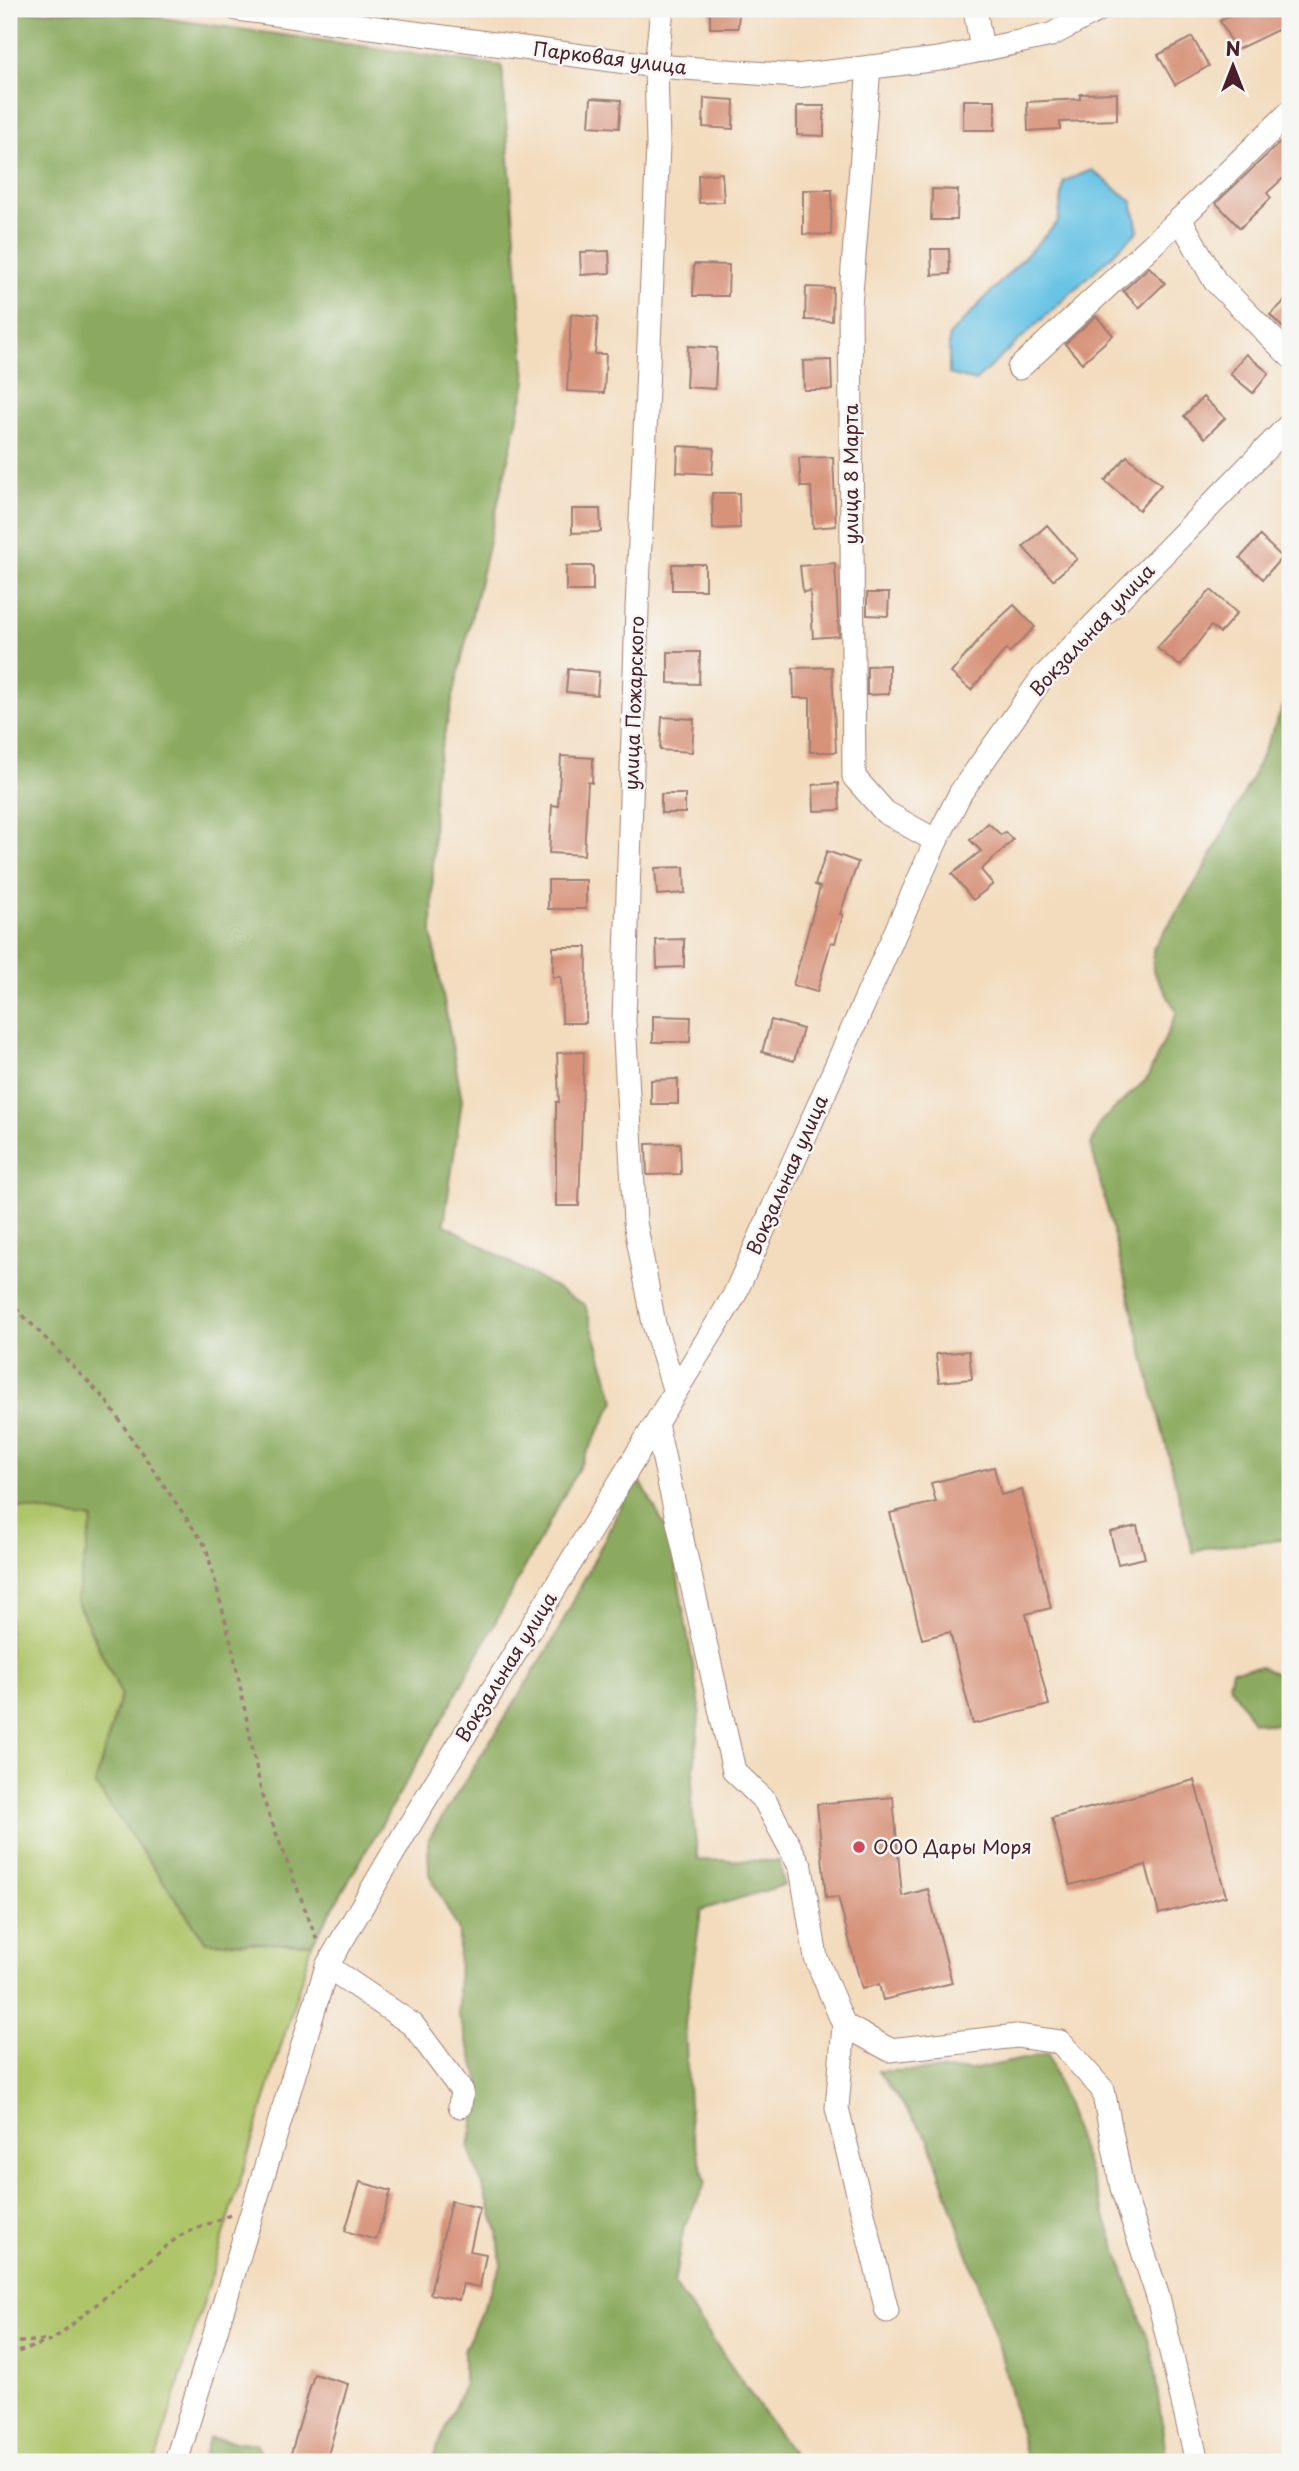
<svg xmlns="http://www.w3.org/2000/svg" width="1299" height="2471" font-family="'Playpen Sans',sans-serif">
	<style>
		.green { fill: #afc56a; stroke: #7c724a; stroke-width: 2 }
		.forest { fill: #8baa5e; stroke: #6a6444; stroke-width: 2 }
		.water { fill: #67c3e5; stroke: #587188; stroke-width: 2 }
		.building { fill: #d7937a }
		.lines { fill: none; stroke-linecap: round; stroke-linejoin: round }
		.minor-casing { stroke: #9e7e74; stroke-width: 25 }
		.path { stroke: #9e7e74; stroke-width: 3.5; stroke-dasharray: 5 5; stroke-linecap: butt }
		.minor { stroke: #fff; stroke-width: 23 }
		.poi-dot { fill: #d1495b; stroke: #f6f6f2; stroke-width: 2.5 }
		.labels { text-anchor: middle; stroke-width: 5; stroke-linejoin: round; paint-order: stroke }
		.street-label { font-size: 19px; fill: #4a1f2b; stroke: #f6f6f2 }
		.poi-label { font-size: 19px; fill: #4a1f2b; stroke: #f6f6f2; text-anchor: start }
	</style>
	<rect width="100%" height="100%" fill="#f6f6f2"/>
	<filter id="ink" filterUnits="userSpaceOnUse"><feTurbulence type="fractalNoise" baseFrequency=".0143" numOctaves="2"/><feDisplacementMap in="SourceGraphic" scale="14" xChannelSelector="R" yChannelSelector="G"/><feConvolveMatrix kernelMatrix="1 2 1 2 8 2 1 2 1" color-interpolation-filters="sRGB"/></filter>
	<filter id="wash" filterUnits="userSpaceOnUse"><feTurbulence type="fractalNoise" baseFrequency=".00686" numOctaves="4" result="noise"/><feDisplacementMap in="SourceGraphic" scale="28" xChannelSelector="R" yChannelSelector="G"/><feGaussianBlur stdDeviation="1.57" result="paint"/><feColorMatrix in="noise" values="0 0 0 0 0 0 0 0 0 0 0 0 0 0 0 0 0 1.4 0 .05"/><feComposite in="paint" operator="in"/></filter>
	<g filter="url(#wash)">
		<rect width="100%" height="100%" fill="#f3dcbe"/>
		<path class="green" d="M9 1506 93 1519 76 1600 121 1694 95 1784 206 1942 312 1944 155 2462H9Z"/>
		<g class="forest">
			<path d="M9 11 119 12 502 66 526 382 434 779 432 935 462 1100 444 1224 585 1305 615 1401 445 1715 312 1944 206 1942 95 1784 121 1694 76 1600 93 1519 9 1506Z"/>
			<path d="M1290 690V1538L1204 1548 1193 1553 1091 1145 1100 1122 1147 1079 1177 1012 1153 971V949L1203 871 1253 776Z"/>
			<path d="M637 1475 671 1538 700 1706 691 1800 698 1860 779 1861 784 1885 701 1910 685 2024 690 2125 706 2183 684 2226 674 2284 798 2462H431L464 2385V2351L501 2266 498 2231 469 2148 480 2082 458 2013 459 1931 429 1874 428 1840 553 1641Z"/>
			<path d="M1261 1667 1290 1680V1717L1273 1725 1253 1722 1229 1684 1232 1670Z"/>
			<path d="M1048 2054 1152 2351 1167 2462H1027L1000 2350 929 2140 878 2071 971 2070Z"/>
			<path d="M209 2438 256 2444 266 2462H202Z"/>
		</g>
		<path class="water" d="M1092 170 1132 201 1138 231 975 381 949 374V336L1058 222 1064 181Z"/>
		<g id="blocks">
			<g class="building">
				<path d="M710 9H739L738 28H710Z"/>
				<path d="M1243 9H1290V24L1236 50 1220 21Z"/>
				<path d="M1192 37 1209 66 1175 85 1158 55Z"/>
				<path d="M1117 93V120L1060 122V129L1028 131 1027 102 1080 99V94Z"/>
				<path d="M591 98 621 100 619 128 589 126Z"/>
				<path d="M704 98 734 100 733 129 703 127Z"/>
				<rect x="963" y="100" width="32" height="30"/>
				<path d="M797 106H824V136L797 135Z"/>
				<path d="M1290 133V172L1267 193 1271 198 1240 228 1216 203Z"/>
				<path d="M722 173 724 202 699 203 698 175Z"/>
				<path d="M932 189 958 190 957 220H931Z"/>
				<path d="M803 190H832L831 235 803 234Z"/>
				<path d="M931 249H949L950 274 932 275Z"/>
				<path d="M609 251 610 273 581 275 580 252Z"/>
				<path d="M694 264 729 265 728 296H693Z"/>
				<path d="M1149 267 1165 283 1139 308 1123 291Z"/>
				<path d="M806 287 833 288 832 321 805 320Z"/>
				<path d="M1290 296V335L1270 315Z"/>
				<path d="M571 314 598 317 595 354H606L604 393 567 391Z"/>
				<path d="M1096 316 1113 335 1082 363 1065 344Z"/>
				<path d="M688 346 717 348 715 389 686 387Z"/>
				<path d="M1246 354 1269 373 1253 393 1230 374Z"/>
				<path d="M831 360 832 390H804L803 361Z"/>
				<path d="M1203 397 1225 418 1205 438 1184 416Z"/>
				<path d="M678 446 714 448 712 474 677 472Z"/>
				<path d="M1127 456 1161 485 1139 510 1105 481Z"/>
				<path d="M833 457 836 526 813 528 811 487H801L799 458Z"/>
				<path d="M712 493H739L740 528 713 529Z"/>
				<path d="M572 509H600L601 532 572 533Z"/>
				<path d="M1047 525 1077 559 1053 580 1023 547Z"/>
				<path d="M1260 536 1282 557 1263 579 1240 558Z"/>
				<path d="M835 563 839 636 813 638 810 591 803 592 800 566Z"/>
				<rect x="672" y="564" width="33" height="26"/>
				<rect x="566" y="566" width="27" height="25"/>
				<path d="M1211 590 1237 613 1220 633 1211 626 1180 666 1157 648Z"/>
				<path d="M867 593H889L888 616 867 615Z"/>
				<path d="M1014 605 1035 627 1009 653 1006 649 971 690 951 673 987 630Z"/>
				<path d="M668 652H700L699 684 668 683Z"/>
				<path d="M889 665V694L867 695V666Z"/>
				<path d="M832 667 836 752H810V698H794L793 668Z"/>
				<path d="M568 669 599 672 597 695 566 692Z"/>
				<path d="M662 717 694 719 692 752 660 750Z"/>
				<path d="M561 756 593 758 592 783 588 782 584 855 549 853 552 805 558 806Z"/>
				<path d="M838 783 840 810 814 811 813 785Z"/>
				<rect x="661" y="794" width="24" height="19"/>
				<path d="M988 823 1001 835 1005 832 1013 840 981 870 993 884 973 900 952 874 981 851 970 840Z"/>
				<path d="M827 851 858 862 840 914 843 915 835 943 831 942 817 992 793 985 820 887 815 885Z"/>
				<path d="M684 867 685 893 657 895 655 868Z"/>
				<rect x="548" y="880" width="38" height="29"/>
				<path d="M684 939V967L657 968 656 940Z"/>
				<path d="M553 947H587L586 1023H562L561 977H553Z"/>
				<path d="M653 1016 691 1017 690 1042H653Z"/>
				<path d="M771 1020 803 1029 794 1061 762 1052Z"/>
				<path d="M584 1052 579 1206H556V1102H559L557 1053Z"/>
				<path d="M678 1079V1104H651V1080Z"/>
				<path d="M680 1143 681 1174 647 1175 646 1144Z"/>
				<path d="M969 1351 972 1379 939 1382 936 1354Z"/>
				<path d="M994 1467 1001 1495 1022 1490 1051 1608 1026 1614 1049 1705 973 1724 950 1632 922 1639 890 1513 936 1502 931 1483Z"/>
				<path d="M1137 1526 1145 1558 1118 1564 1110 1532Z"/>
				<path d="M1194 1780 1226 1896 1159 1914 1146 1865 1070 1885 1052 1818Z"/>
				<path d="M893 1797 902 1896 928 1889 952 1983 883 2000 879 1984 862 1989 838 1897 826 1898 817 1804Z"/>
				<path d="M360 2182 391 2191 376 2240 345 2231Z"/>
				<path d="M451 2201 480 2208 470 2251 486 2254 480 2287 463 2284 459 2300 430 2294Z"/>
				<path d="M314 2374 348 2384 326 2462H309L290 2457Z"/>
			</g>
		</g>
	</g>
	<g filter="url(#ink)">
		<use href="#blocks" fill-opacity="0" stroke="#9e7e74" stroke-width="2"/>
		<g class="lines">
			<g class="minor-casing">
				<g id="minor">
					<path d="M237 9 656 66 796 76 939 59 1051 35 1100 9"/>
					<path d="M662 9 656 66 658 145 637 609 624 1021 635 1222 654 1324 675 1392"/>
					<path d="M975 9 982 50"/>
					<path d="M869 67 850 306 854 777 885 812 936 841"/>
					<path d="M1180 219 1215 281 1290 356"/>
					<path d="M1019 368 1180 219 1290 112"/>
					<path d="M656 1424 734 1771 765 1801 801 1868 816 1958 844 2025 890 2050 1017 2036 1060 2042 1103 2090 1122 2188 1158 2297 1197 2462"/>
					<path d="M327 1966 413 2025 462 2091 460 2106"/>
					<path d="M844 2025 837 2108 887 2311"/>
					<path d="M176 2462 327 1966 409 1826 734 1296 936 841 961 792 1042 678 1290 424"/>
				</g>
			</g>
			<g class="path">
				<path d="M9 1301 105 1399 206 1547 232 1646 262 1796 318 1943"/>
				<path d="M9 2343 47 2340"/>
				<path d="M9 2355 53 2340 179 2236 230 2215"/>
			</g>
			<use href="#minor" class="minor"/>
		</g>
	</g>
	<circle class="poi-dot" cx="859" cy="1847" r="7"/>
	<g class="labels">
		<g class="street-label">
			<text transform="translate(610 58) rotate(7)" y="7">Парковая улица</text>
			<text transform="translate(851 474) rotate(-90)" y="7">улица 8 Марта</text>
			<text transform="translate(1092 630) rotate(-47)" y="7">Вокзальная улица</text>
			<text transform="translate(634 703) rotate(-88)" y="7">улица Пожарского</text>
			<text transform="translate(787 1175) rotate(-66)" y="7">Вокзальная улица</text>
			<text transform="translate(506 1667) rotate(-58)" y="7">Вокзальная улица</text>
		</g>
		<g class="poi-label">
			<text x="873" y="1854">ООО Дары Моря</text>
		</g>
	</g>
	<rect width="1299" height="2471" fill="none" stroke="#f6f6f2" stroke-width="35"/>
	<g transform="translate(1233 66)" stroke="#f6f6f2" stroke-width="5" paint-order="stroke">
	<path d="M0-5L12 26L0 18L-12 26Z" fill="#4a1f2b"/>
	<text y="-10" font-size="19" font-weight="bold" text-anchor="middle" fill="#4a1f2b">N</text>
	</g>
</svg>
